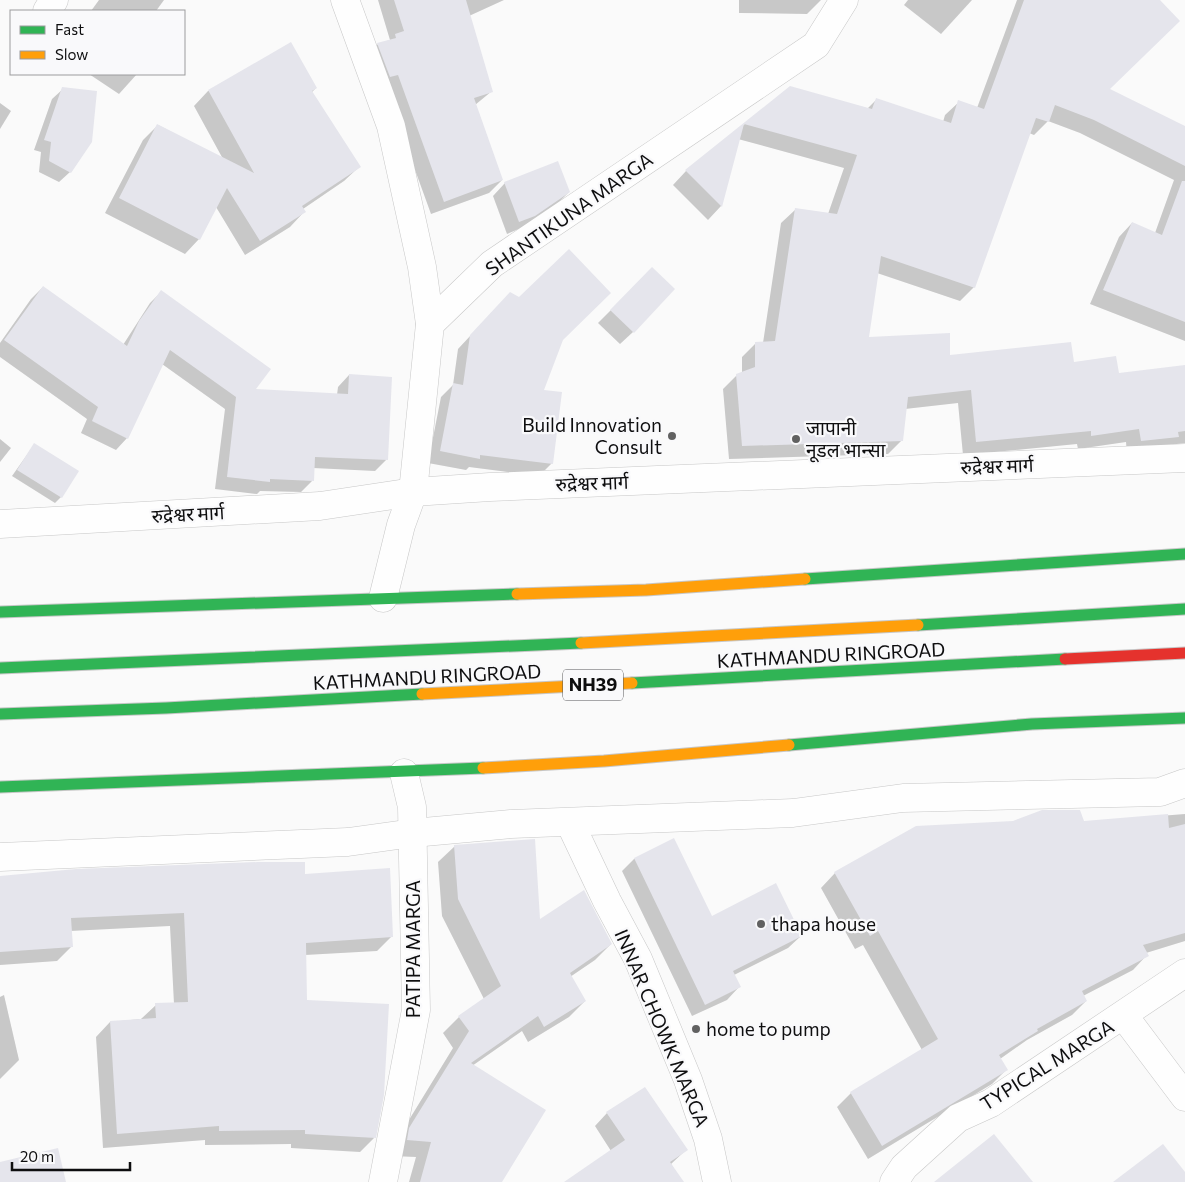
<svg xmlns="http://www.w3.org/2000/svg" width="1185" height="1182" font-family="Commissioner,'Noto Sans Devanagari',sans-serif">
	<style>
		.shadow { fill: #0003 }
		.building { fill: #e5e5ec }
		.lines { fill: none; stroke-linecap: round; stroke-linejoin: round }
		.street-casing { stroke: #c7c7c7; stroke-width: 29 }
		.fast-casing { stroke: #c7c7c7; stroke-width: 13 }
		.slow-casing { stroke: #c7c7c7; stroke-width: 13 }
		.jam-casing { stroke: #c7c7c7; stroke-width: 13 }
		.street { stroke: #fefefe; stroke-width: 28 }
		.fast { stroke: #30b455; stroke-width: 11 }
		.slow { stroke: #ff9f0a; stroke-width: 11 }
		.jam { stroke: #e5322d; stroke-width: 11 }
		.poi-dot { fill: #616161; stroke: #f9f9fb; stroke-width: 2 }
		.labels { text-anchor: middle; stroke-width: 4.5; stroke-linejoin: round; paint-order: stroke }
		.shield { fill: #f9f9fb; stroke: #545456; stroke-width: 1 }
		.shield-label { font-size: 18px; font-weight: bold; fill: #0e0e0f }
		.street-label { font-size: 19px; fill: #0e0e0f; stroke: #f9f9fb }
		.poi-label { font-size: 19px; fill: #0e0e0f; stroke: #f9f9fb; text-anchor: start }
	</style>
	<rect width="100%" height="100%" fill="#fafafa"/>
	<g class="shadow">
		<path d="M99 0H164L156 11H91Z"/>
		<path d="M378 0H504L469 16 492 91 475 105 502 180 489 193 431 214 385 87 365 57 378 44 390 40Z"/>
		<path d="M739 0H821L807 14 739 13Z"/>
		<path d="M908 0H972L941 34 904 5Z"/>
		<path d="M1017 0H1158L1108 89 1185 127V341L1090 304 1119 237 1132 223 1155 233 1174 180 1080 133 1048 121 1034 135 1029 133 974 287 960 301 877 273 867 338 948 356 1072 363 1118 375 1185 366V443L1169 445 1164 450 1127 454 1126 442 1078 449 1077 444 963 455 958 403 905 409 902 440 888 454 729 459 723 389 737 375 742 373V357L755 344 763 343 781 223 795 210 828 214 844 168 738 139 721 206 708 220 673 185 686 171 790 88 867 109 876 100 943 122 945 115 959 102 977 108Z"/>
		<path d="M89 74H137L119 94Z"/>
		<path d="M316 88 311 93 359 167 344 181 303 209 304 212 290 227 245 255 216 207 199 239 185 254 105 213 143 140 158 125 223 159 194 106 208 91Z"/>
		<path d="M63 89 70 172 59 182 39 172 41 152 34 150 52 99Z"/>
		<path d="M0 103 11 111 0 129Z"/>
		<path d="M505 183 569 192 556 205 521 228 507 234 493 196Z"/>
		<path d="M640 281 633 332 620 344 598 323Z"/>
		<path d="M43 287 123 345 150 303 161 292 254 391 337 395 338 387 349 375 387 459 375 471 313 468 312 481 301 492 260 491 257 494 215 489 225 409 162 364 127 438 116 450 81 433 87 419 0 357V343L31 299Z"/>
		<path d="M498 306 562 340 542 391 552 463 539 476 469 467 466 470 428 463 441 397 453 385 458 349Z"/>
		<path d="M0 439 11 448 0 462Z"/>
		<path d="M34 445 61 497 55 503 12 476Z"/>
		<path d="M1185 814V941L1146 953 1147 955 1133 970 1083 996 1086 1001 1072 1015 1027 1040 1000 1059 1006 1070 992 1084 868 1159 837 1107 851 1093 922 1050 863 945 855 949 821 888 835 873 1083 822Z"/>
		<path d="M673 840 711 918 801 936 788 948 734 975 739 987 727 1000 692 1016 622 871 634 859Z"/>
		<path d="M455 846 539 921 611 944 595 960 570 977 585 1001 569 1017 528 1042 522 1031 472 1066 501 1182H409L416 1157 392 1156 393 1146 453 1048 443 1033 459 1017 484 999 442 916 438 862Z"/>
		<path d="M304 875 392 936 377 951 305 955 306 1001 374 1138 360 1152 291 1148V1144L205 1145V1140L103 1148 96 1037 110 1022 141 1019 156 1005 174 1004 170 926 70 931 71 947 57 961 0 965V877Z"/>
		<path d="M4 995 19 1060 0 1079V997Z"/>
		<path d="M607 1113 686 1150 671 1164 682 1182H582L611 1151 595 1126Z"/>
	</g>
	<g class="building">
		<path d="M394 0H466L493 92 474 98 503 180 444 202 398 75 390 77 377 43 396 38 395 34 404 31Z"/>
		<path d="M1024 0H1160L1180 21 1110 89 1185 126V166L1094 120 1055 105 1049 122 1036 118 975 288 881 256 869 337 950 333V355L1071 342 1074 362 1116 356 1119 373 1185 365V431L1178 432 1179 437 1141 441 1139 429 1091 436V431L976 442 971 390 908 397 903 441 742 446 736 374 755 367V342L775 341 795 208 837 214 857 155 744 124 722 207 685 170 790 86 872 109 876 98 951 123 958 100 984 109Z"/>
		<path d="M291 42 317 88 312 91 361 167 302 206 306 212 260 241 227 188 200 240 119 198 157 124 254 173 208 90Z"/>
		<path d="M62 87 97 91 92 142 71 173 49 161 51 142 44 140Z"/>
		<path d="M558 161 570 192 535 216 519 222 504 182Z"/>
		<path d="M1182 181H1185V322L1103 290 1132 222 1162 235Z"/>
		<path d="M569 249 611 293 563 340 544 390 562 392 553 464 480 455V459L440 451 453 383 463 385 470 335 510 292 519 297Z"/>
		<path d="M652 267 675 289 634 333 610 310Z"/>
		<path d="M43 286 127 346 139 321 161 290 271 369 256 389 348 394 349 374 392 377 388 460 315 457 314 481 270 479V482L227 477 236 397 170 350 128 439 92 421 98 407 4 340Z"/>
		<path d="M34 443 79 471 62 498 17 470Z"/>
		<path d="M1042 810H1080L1084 821 1168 814 1169 828 1185 824V933L1143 945 1149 956 1082 991 1087 1001 1037 1029 1038 1031 999 1055 1008 1070 882 1146 850 1092 938 1039 878 931 870 936 834 872 916 826 1013 821Z"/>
		<path d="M674 838 712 916 776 883 802 936 733 971 741 987 705 1005 634 858Z"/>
		<path d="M535 839 540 919 584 890 612 944 570 973 586 1001 544 1027 538 1016 471 1063 546 1110 502 1182H420L431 1142 407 1140 409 1128 469 1031 458 1016 501 986 458 899 454 845Z"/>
		<path d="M258 862H305V874L390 868 393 937 306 943 307 1000 389 1004 384 1095 376 1138 305 1134V1130L219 1131V1126L117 1134 110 1021 156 1018 155 1003 188 1002 184 913 71 918 73 947 0 952V876L76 869Z"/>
		<path d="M645 1087 688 1150 670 1162 684 1182H564L625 1140 606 1112Z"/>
		<path d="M994 1134 1033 1182H934Z"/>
		<path d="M1163 1144 1185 1172V1182H1113Z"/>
		<path d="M58 1148 66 1182H0V1162Z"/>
	</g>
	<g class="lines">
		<g class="street-casing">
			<g id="street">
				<path d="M345 0 391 126 422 267 430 324"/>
				<path d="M47 11 54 0"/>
				<path d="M0 524 320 506 413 492 490 487 1185 458"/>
				<path d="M383 598 401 525 413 492 430 324 492 264 816 45 844 0"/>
				<path d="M570 823 607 901 638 959 688 1080 708 1139 717 1182"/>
				<path d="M0 857 348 842 413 833 511 824 793 813 903 798 1160 792 1185 783"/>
				<path d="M1124 1016 1185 1097"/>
				<path d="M383 1182 416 1010 412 807 404 773"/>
				<path d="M894 1182 904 1167 958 1118 991 1103 1185 973"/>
			</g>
		</g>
		<g class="fast-casing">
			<g id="fast">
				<path d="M805 579 1185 554"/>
				<path d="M0 612 517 594"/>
				<path d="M918 625 1185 609"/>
				<path d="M0 668 581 643"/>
				<path d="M632 683 1065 659"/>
				<path d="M0 714 166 708 422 694"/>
				<path d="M789 745 1032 724 1185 718"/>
				<path d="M0 787 483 768"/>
			</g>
		</g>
		<g class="slow-casing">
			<g id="slow">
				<path d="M517 594 646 590 805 579"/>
				<path d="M581 643 918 625"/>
				<path d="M422 694 632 683"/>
				<path d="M483 768 604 761 789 745"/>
			</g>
		</g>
		<g class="jam-casing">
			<path id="jam" d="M1065 659 1185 653"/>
		</g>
		<use href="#street" class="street"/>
		<use href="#fast" class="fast"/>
		<use href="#slow" class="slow"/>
		<use href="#jam" class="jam"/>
	</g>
	<g class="poi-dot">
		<circle cx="672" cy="436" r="5"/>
		<circle cx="796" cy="439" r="5"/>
		<circle cx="761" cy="924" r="5"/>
		<circle cx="696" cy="1029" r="5"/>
	</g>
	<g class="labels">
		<rect class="shield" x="563" y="669.5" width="60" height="31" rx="4"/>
		<g class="shield-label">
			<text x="593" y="691">NH39</text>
		</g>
		<g class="street-label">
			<text transform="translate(569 214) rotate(-35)" y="7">SHANTIKUNA MARGA</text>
			<text transform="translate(997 466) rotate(-2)" y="7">रुद्रेश्वर मार्ग</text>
			<text transform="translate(592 483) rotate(-2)" y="7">रुद्रेश्वर मार्ग</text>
			<text transform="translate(188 514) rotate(-3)" y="7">रुद्रेश्वर मार्ग</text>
			<text transform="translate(831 655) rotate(-3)" y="7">KATHMANDU RINGROAD</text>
			<text transform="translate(427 677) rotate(-3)" y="7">KATHMANDU RINGROAD</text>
			<text transform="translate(413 949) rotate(-90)" y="7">PATIPA MARGA</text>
			<text transform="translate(662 1028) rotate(67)" y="7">INNAR CHOWK MARGA</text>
			<text transform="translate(1047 1065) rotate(-32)" y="7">TYPICAL MARGA</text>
		</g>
		<g class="poi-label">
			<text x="662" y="432" text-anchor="end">Build Innovation<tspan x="662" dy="22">Consult</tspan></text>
			<text x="806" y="435">जापानी<tspan x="806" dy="22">नूडल भान्सा</tspan></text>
			<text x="771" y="931">thapa house</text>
			<text x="706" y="1036">home to pump</text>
		</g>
	</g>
	<rect x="10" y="10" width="175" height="65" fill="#f9f9fb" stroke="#9b9b9d"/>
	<rect x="20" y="26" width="25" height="8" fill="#30b455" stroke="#9b9b9d"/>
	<text x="55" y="35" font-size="15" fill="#0e0e0f">Fast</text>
	<rect x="20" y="51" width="25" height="8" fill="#ff9f0a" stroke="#9b9b9d"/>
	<text x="55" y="60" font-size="15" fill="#0e0e0f">Slow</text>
	<path d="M12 1162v8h118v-8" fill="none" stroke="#0e0e0f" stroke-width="2.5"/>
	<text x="20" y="1162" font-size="15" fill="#0e0e0f" stroke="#f9f9fb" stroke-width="4" paint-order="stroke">20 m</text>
</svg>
